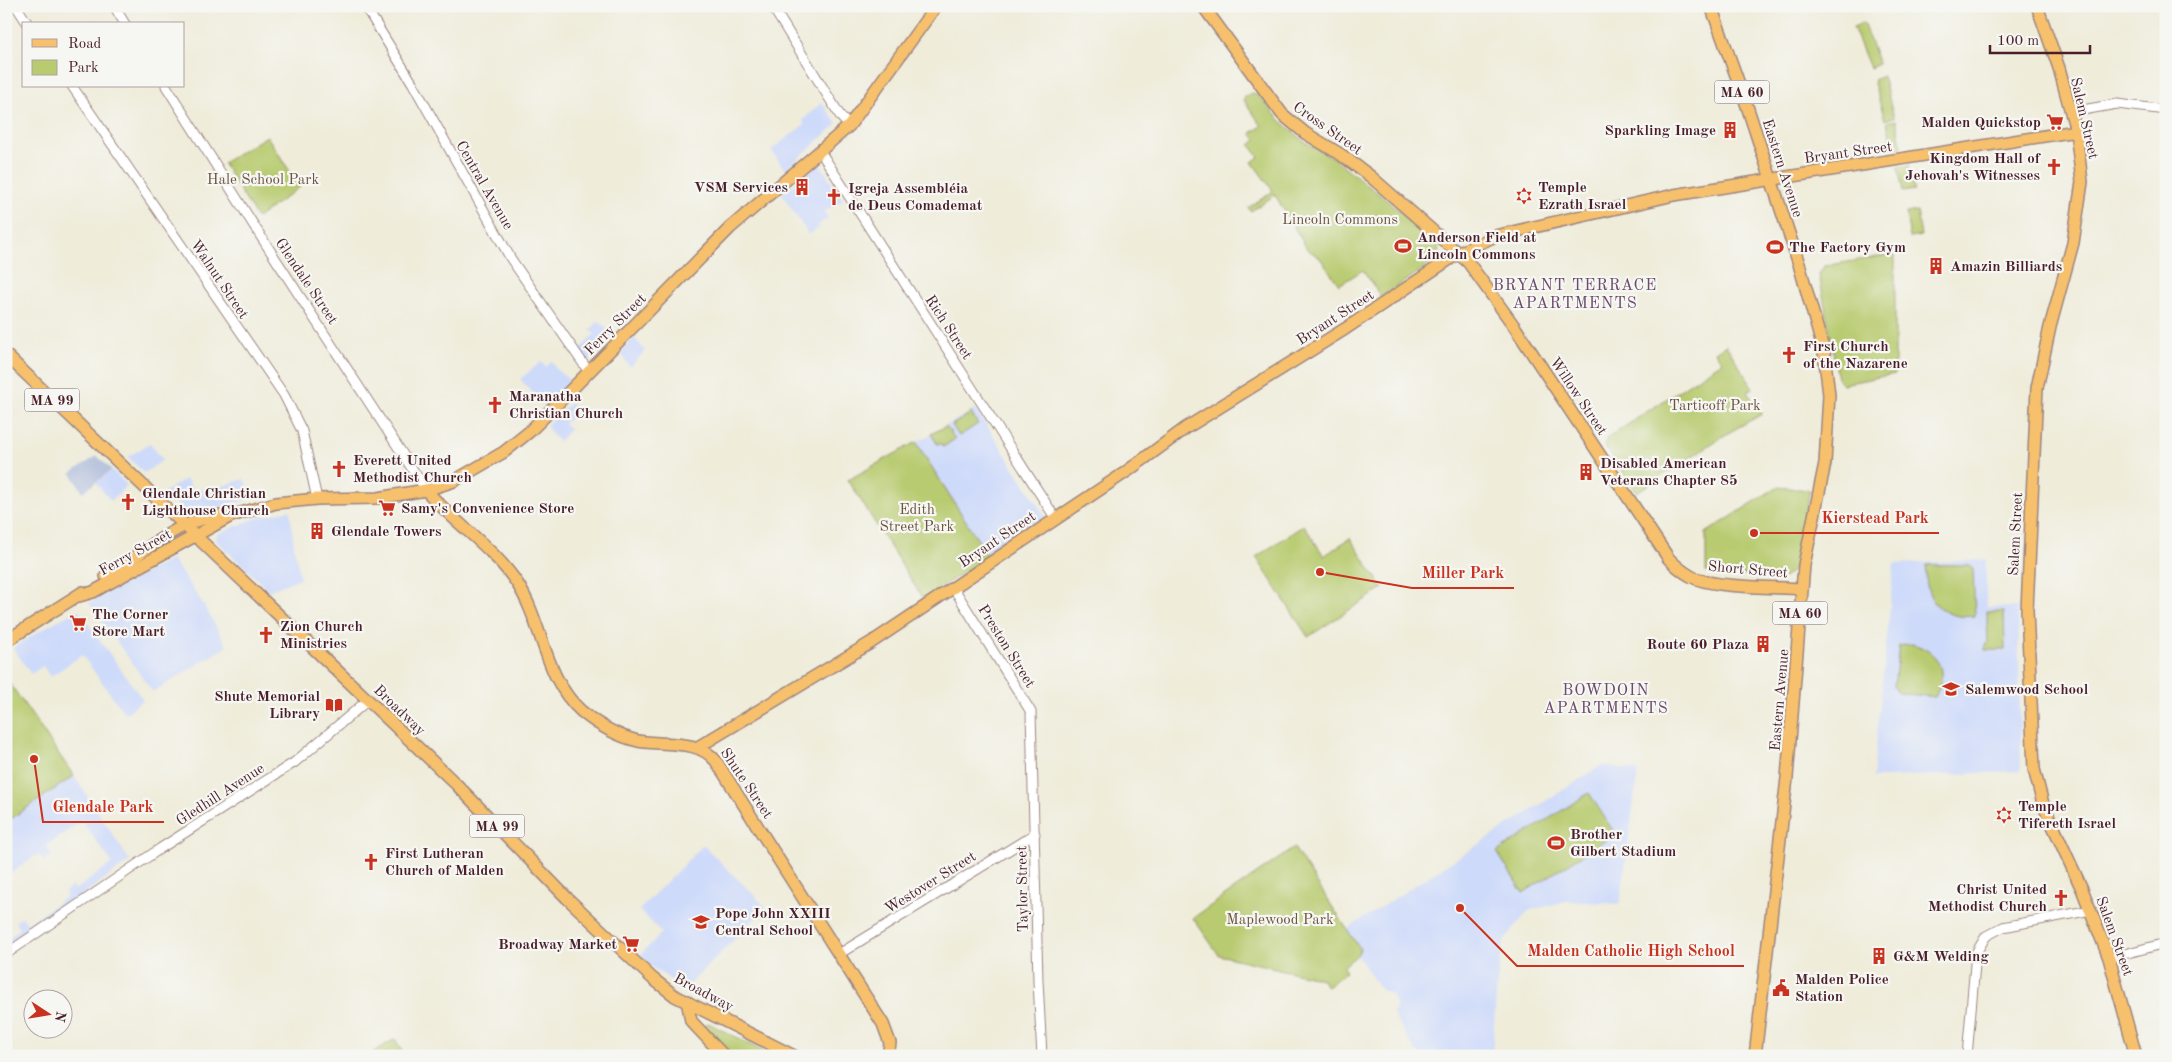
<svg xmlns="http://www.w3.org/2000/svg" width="2172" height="1062" font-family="'Old Standard TT',serif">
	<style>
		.built { fill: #cedafa }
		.industrial { fill: #b9c4de }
		.green { fill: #b8cb6f; stroke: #81754d }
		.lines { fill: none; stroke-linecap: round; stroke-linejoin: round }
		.minor-casing { stroke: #9c8682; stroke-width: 11 }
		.major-casing { stroke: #9c8682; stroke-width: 14 }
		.minor { stroke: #fff; stroke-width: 9 }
		.major { stroke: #f7c06c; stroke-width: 11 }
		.labels { text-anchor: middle; stroke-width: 4.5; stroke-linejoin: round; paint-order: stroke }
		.shield { fill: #f6f6f2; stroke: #7e6067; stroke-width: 1 }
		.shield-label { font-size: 14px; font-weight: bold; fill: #4a1f2b }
		.street-label { font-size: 15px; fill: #4a1f2b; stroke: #f6f6f2 }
		.poi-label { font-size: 15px; font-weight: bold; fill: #4a1f2b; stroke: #f6f6f2; text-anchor: start }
		.park-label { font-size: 15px; fill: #6b533f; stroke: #f6f6f2 }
		.neighbourhood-label { font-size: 16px; letter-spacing: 1px; fill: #6c4b6c; stroke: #f6f6f2 }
		.leader { fill: none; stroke: #c8321e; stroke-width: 2 }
		.callout-dot { fill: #c8321e; stroke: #f6f6f2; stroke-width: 2 }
		.callout-label { font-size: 16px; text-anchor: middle; font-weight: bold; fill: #c8321e; stroke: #f6f6f2; stroke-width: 4.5; stroke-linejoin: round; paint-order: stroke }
	</style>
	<rect width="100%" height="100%" fill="#f6f6f2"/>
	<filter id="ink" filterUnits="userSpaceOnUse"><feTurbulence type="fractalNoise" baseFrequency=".02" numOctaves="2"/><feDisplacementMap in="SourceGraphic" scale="10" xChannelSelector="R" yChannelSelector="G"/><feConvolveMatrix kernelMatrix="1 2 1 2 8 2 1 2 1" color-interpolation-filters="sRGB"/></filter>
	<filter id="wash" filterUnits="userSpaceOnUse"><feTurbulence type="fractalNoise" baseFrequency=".0096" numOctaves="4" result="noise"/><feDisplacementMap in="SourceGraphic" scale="20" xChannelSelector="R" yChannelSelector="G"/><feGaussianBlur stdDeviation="1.12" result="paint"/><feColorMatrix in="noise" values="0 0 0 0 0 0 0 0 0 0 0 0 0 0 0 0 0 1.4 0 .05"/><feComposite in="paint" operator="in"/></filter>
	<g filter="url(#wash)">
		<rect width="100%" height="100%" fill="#efecda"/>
		<g class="built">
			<path d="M822 102 837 124 785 170 771 150 804 125 803 120Z"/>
			<path d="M819 163 843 200 824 212 828 218 818 225 819 228 808 234 782 194Z"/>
			<path d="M599 321 608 330 616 333 587 362 579 350 595 334 590 330Z"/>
			<path d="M634 337 645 351 630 367 620 352Z"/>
			<path d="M552 361 556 369 570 381 545 406 520 379 541 362 546 367Z"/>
			<path d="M569 404H572L579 412 564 423 570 429 559 442 546 426Z"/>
			<path d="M976 409 1045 516 923 599 848 480Z"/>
			<path d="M150 443 163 460 144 473 128 457Z"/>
			<path d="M112 470 127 485 111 501 96 483Z"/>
			<path d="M186 479 196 494 203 489 205 492 244 479 253 498 202 512 189 513 182 509 164 492Z"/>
			<path d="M290 510 294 547 300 578 269 591 216 540 217 534 256 518Z"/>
			<path d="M172 559 205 607 227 646 153 692 89 603Z"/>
			<path d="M1986 560V607H2018L2021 771 1873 778 1894 564Z"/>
			<path d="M78 610 143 700 125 714 82 655 50 677 43 666 31 674 13 648 53 623Z"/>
			<path d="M1602 765 1638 771 1620 904 1566 901 1528 911 1504 941 1497 982 1492 1056H1424L1416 1052 1393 1014 1396 1006 1391 994 1381 990 1357 955 1360 948 1347 929Z"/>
			<path d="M74 776 130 861 6 949V939L20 929 15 922 22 917 28 924 67 896 65 892 73 886 75 890 112 863 82 821 46 846 52 855 44 861 38 854 6 877V822Z"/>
			<path d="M703 845 766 907 685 989 653 968 640 955 662 933 639 910Z"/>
		</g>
		<path class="industrial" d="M97 456 112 470 83 492 71 473Z"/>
		<g class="green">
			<path d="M1863 23 1879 64 1870 68 1853 27Z"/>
			<path d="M1883 76 1894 117 1885 120 1873 80Z"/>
			<path d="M1251 93 1257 94 1281 121 1305 142 1335 159 1436 240 1439 250 1437 260 1381 297 1363 270 1339 285 1320 258 1307 249 1275 195 1251 211 1248 208 1273 191 1252 162 1259 157 1250 145 1256 140 1251 133 1262 126 1243 99Z"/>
			<path d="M1896 120 1902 147 1893 149 1887 122Z"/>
			<path d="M267 136 300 187 257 218 223 163Z"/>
			<path d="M1909 165 1914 190 1903 192 1898 167Z"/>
			<path d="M1917 211 1921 236 1910 238 1906 213Z"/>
			<path d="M1895 254V374L1843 384 1838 379 1819 274 1824 266Z"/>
			<path d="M1726 345 1753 388 1747 392 1762 414 1728 433 1637 492 1605 446 1606 439 1722 362 1715 352Z"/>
			<path d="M971 413 978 424 959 436 952 425Z"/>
			<path d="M946 426 955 439 943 447 940 443 938 445 931 434Z"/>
			<path d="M916 442 988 556 923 599 848 480Z"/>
			<path d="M1777 487 1810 490 1796 552 1795 569 1784 578 1706 572V533Z"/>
			<path d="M1304 525 1324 556 1350 538 1383 588 1308 637 1256 557Z"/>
			<path d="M1927 565H1969L1973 568 1975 616C1941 620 1922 599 1927 565Z"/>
			<path d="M1987 612H2004L2005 650H1985V644H1988Z"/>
			<path d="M1912 644C1939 651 1949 672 1935 697L1899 693 1894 687 1899 646Z"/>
			<path d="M6 678 74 776 6 822Z"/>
			<path d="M1589 793 1615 834 1523 893 1497 852Z"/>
			<path d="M1294 848 1360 949 1357 955 1343 967 1346 972 1327 987 1322 979 1219 955 1193 918Z"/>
			<path d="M709 1023 716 1027 772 1056H733L706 1028V1024Z"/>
			<path d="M395 1039 405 1056H367Z"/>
		</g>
	</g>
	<g filter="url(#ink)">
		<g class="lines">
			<g class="minor-casing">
				<g id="minor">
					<path d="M16 6 28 24"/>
					<path d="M114 6 125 24"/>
					<path d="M365 6 413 84 511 259 589 372"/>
					<path d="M772 6 841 117 849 126"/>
					<path d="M72 86 284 395 302 431 317 499"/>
					<path d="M166 86 258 232 426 490"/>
					<path d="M2071 112 2117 104 2166 110"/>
					<path d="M820 151 1056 519"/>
					<path d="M953 587 1031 712 1038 981 1042 1056"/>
					<path d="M6 954 161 848 295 762 368 700"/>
					<path d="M839 954 1035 834"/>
					<path d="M2109 958 2166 943"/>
					<path d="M1967 1056 1976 953 1986 936 2003 927 2091 910"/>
				</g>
			</g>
			<g class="major-casing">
				<g id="major">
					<path d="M1203 6 1282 114 1305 133 1340 154 1370 176 1468 262 1514 326 1669 559C1677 567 1686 575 1697 579 1722 588 1774 587 1802 589"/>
					<path d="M1711 6 1747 106 1799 264 1824 352 1829 395 1825 463 1804 565 1787 778 1755 1056"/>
					<path d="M2037 6 2059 68 2076 131 2082 182 2073 243 2050 327 2037 388 2027 610 2034 769 2043 804 2082 889 2109 958 2136 1056"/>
					<path d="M6 355 457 785 567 898 652 978 675 996 794 1056"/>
					<path d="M426 490C454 523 493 547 517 583 543 623 544 678 581 711 598 725 617 736 638 741 665 746 697 738 716 761L883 1024 890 1043 888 1056"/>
					<path d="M106 576C144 554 184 512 231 516"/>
					<path d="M79 596 93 592 231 516 276 503 317 499 378 498 426 490 454 481 504 452 529 432 568 393 730 228 849 126 936 6"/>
					<path d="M6 641 83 592"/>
					<path d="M698 747 872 642 1126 472 1186 428 1345 329 1459 253 1495 236 1674 195 2076 131"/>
					<path d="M687 1001 691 1021 724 1056"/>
				</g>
			</g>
			<use href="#minor" class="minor"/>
			<use href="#major" class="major"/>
		</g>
	</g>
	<defs>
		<g id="supermarket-bare" transform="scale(1.35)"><path d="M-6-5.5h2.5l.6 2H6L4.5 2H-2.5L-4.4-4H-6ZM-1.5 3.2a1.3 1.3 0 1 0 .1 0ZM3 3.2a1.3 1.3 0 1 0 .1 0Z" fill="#c8321e" stroke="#f6f6f2" stroke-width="2.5" paint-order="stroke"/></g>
		<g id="building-bare" transform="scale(1.35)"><path d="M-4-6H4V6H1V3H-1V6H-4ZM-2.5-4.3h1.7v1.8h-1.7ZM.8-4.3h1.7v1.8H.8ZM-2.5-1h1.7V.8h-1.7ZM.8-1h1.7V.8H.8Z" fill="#c8321e" stroke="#f6f6f2" stroke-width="2.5" paint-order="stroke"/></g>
		<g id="church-bare" transform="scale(1.35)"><path d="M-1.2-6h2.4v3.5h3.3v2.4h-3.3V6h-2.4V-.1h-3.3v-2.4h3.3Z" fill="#c8321e" stroke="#f6f6f2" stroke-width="2.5" paint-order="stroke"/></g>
		<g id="synagogue-bare" transform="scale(1.35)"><path d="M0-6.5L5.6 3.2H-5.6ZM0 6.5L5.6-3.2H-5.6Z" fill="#c8321e" stroke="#f6f6f2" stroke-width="2.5" paint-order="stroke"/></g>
		<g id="stadium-bare" transform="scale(1.35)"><path d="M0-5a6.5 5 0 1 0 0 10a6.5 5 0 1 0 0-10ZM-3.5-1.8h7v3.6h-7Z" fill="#c8321e" stroke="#f6f6f2" stroke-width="2.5" paint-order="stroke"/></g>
		<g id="school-bare" transform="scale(1.35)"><path d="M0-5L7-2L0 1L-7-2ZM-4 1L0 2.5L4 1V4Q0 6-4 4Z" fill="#c8321e" stroke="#f6f6f2" stroke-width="2.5" paint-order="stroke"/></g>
		<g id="library-bare" transform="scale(1.35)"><path d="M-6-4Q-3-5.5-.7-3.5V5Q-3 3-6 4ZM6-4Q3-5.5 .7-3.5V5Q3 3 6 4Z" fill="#c8321e" stroke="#f6f6f2" stroke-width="2.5" paint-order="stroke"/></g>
		<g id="civic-bare" transform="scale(1.35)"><path d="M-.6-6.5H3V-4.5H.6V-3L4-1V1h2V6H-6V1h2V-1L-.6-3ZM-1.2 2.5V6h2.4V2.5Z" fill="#c8321e" stroke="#f6f6f2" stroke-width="2.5" paint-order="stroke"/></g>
	</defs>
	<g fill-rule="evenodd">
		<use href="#supermarket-bare" x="2055" y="122"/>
		<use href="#building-bare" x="1730" y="130"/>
		<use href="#church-bare" x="2054" y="167"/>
		<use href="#building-bare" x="802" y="187"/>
		<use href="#synagogue-bare" x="1524" y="196"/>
		<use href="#church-bare" x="834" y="197"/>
		<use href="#stadium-bare" x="1403" y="246"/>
		<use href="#stadium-bare" x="1775" y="247"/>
		<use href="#building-bare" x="1936" y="266"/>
		<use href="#church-bare" x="1789" y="355"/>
		<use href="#church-bare" x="495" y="405"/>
		<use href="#church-bare" x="339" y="469"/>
		<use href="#building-bare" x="1586" y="472"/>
		<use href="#church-bare" x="128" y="502"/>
		<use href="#supermarket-bare" x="387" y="508"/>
		<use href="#building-bare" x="317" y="531"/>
		<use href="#supermarket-bare" x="78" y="623"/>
		<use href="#church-bare" x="266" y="635"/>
		<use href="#building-bare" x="1763" y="644"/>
		<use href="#school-bare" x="1951" y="689"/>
		<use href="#library-bare" x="334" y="705"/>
		<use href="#synagogue-bare" x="2004" y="815"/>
		<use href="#stadium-bare" x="1556" y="843"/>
		<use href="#church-bare" x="371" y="862"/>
		<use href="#church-bare" x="2061" y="898"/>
		<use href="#school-bare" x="701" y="922"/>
		<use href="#supermarket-bare" x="631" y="944"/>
		<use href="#building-bare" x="1879" y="956"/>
		<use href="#civic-bare" x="1781" y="988"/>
	</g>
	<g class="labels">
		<g class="shield">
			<rect x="1714.5" y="80.5" width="55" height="23" rx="4"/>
			<rect x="24.5" y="388.5" width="55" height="23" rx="4"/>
			<rect x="1772.5" y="601.5" width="55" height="23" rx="4"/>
			<rect x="469.5" y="814.5" width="55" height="23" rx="4"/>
		</g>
		<g class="shield-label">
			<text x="1742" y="97">MA 60</text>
			<text x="52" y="405">MA 99</text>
			<text x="1800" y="618">MA 60</text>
			<text x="497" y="831">MA 99</text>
		</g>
		<g class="street-label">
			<text transform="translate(2085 118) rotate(77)" y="5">Salem Street</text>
			<text transform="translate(1328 128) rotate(35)" y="5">Cross Street</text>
			<text transform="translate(1848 152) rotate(-8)" y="5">Bryant Street</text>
			<text transform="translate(1783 168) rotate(72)" y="5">Eastern Avenue</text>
			<text transform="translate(485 185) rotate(60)" y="5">Central Avenue</text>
			<text transform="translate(220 279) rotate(56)" y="5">Walnut Street</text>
			<text transform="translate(307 281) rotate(56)" y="5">Glendale Street</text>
			<text transform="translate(1335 317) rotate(-33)" y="5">Bryant Street</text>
			<text transform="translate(615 324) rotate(-45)" y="5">Ferry Street</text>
			<text transform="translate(949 327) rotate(57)" y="5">Rich Street</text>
			<text transform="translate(1579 396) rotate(56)" y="5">Willow Street</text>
			<text transform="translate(2015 534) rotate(-87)" y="5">Salem Street</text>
			<text transform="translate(997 539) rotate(-34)" y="5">Bryant Street</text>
			<text transform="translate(135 552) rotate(-29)" y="5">Ferry Street</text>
			<text transform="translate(1748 569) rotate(5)" y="5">Short Street</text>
			<text transform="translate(1007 646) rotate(58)" y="5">Preston Street</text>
			<text transform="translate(1779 700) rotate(-85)" y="5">Eastern Avenue</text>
			<text transform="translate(400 710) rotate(44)" y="5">Broadway</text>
			<text transform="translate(747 783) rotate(56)" y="5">Shute Street</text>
			<text transform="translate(220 794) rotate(-33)" y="5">Gledhill Avenue</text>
			<text transform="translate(930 882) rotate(-32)" y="5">Westover Street</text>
			<text transform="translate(1022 889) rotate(-91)" y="5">Taylor Street</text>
			<text transform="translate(2115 936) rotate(70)" y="5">Salem Street</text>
			<text transform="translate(704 992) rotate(28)" y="5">Broadway</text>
		</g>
		<g class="poi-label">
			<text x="2041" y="127" text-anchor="end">Malden Quickstop</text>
			<text x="1716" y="135" text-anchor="end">Sparkling Image</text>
			<text x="2040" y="163" text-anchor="end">Kingdom Hall of<tspan x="2040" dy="17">Jehovah's Witnesses</tspan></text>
			<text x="788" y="192" text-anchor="end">VSM Services</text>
			<text x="1538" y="192">Temple<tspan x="1538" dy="17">Ezrath Israel</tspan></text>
			<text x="848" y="193">Igreja Assembléia<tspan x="848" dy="17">de Deus Comademat</tspan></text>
			<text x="1417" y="242">Anderson Field at<tspan x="1417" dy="17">Lincoln Commons</tspan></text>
			<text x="1789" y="252">The Factory Gym</text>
			<text x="1950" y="271">Amazin Billiards</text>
			<text x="1803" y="351">First Church<tspan x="1803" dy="17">of the Nazarene</tspan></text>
			<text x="509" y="401">Maranatha<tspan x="509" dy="17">Christian Church</tspan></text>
			<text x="353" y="465">Everett United<tspan x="353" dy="17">Methodist Church</tspan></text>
			<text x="1600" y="468">Disabled American<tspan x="1600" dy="17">Veterans Chapter 85</tspan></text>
			<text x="142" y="498">Glendale Christian<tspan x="142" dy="17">Lighthouse Church</tspan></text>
			<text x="401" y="513">Samy's Convenience Store</text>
			<text x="331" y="536">Glendale Towers</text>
			<text x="92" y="619">The Corner<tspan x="92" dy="17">Store Mart</tspan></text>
			<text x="280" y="631">Zion Church<tspan x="280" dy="17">Ministries</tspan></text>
			<text x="1749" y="649" text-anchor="end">Route 60 Plaza</text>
			<text x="1965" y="694">Salemwood School</text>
			<text x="320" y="701" text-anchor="end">Shute Memorial<tspan x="320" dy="17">Library</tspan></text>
			<text x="2018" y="811">Temple<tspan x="2018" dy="17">Tifereth Israel</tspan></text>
			<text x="1570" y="839">Brother<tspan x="1570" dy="17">Gilbert Stadium</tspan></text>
			<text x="385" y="858">First Lutheran<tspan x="385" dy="17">Church of Malden</tspan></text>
			<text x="2047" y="894" text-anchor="end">Christ United<tspan x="2047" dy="17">Methodist Church</tspan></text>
			<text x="715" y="918">Pope John XXIII<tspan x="715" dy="17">Central School</tspan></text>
			<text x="617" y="949" text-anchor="end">Broadway Market</text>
			<text x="1893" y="961">G&amp;M Welding</text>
			<text x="1795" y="984">Malden Police<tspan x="1795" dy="17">Station</tspan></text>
		</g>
		<g class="park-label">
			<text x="263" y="184">Hale School Park</text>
			<text x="1340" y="224">Lincoln Commons</text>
			<text x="1715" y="410">Tarticoff Park</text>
			<text x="917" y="514">Edith<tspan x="917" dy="17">Street Park</tspan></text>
			<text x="1280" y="924">Maplewood Park</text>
		</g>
		<g class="neighbourhood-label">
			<text x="1575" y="290">BRYANT TERRACE<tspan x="1575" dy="18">APARTMENTS</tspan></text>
			<text x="1606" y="695">BOWDOIN<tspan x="1606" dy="18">APARTMENTS</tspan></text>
		</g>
	</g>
	<path class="leader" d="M1754 533L1811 533H1939M1320 572L1412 588H1514M34 759L43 822H164M1460 908L1517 966H1744"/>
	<g class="callout-dot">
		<circle cx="1754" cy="533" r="5"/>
		<circle cx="1320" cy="572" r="5"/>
		<circle cx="34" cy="759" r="5"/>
		<circle cx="1460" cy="908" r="5"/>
	</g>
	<g class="callout-label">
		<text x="1875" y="523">Kierstead Park</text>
		<text x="1463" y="578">Miller Park</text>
		<text x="103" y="812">Glendale Park</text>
		<text x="1631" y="956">Malden Catholic High School</text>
	</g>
	<rect width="2172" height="1062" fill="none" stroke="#f6f6f2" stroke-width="25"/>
	<rect x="22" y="22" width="162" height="65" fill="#f6f6f2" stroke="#b1a0a2"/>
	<rect x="32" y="39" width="25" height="8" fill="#f7c06c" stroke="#b1a0a2"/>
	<text x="68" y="48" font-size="15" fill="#4a1f2b">Road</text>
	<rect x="32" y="60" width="25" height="15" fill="#b8cb6f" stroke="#b1a0a2"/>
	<text x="68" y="72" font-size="15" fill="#4a1f2b">Park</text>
	<g transform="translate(48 1014) rotate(102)"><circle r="24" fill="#f6f6f2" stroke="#b1a0a2"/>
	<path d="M0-4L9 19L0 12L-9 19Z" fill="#c8321e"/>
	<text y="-8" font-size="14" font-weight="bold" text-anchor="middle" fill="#4a1f2b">N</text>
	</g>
	<path d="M1990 45v8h100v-8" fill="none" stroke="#4a1f2b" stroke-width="2.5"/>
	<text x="1997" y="45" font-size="15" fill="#4a1f2b" stroke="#f6f6f2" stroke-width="4" paint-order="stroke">100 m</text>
</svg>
